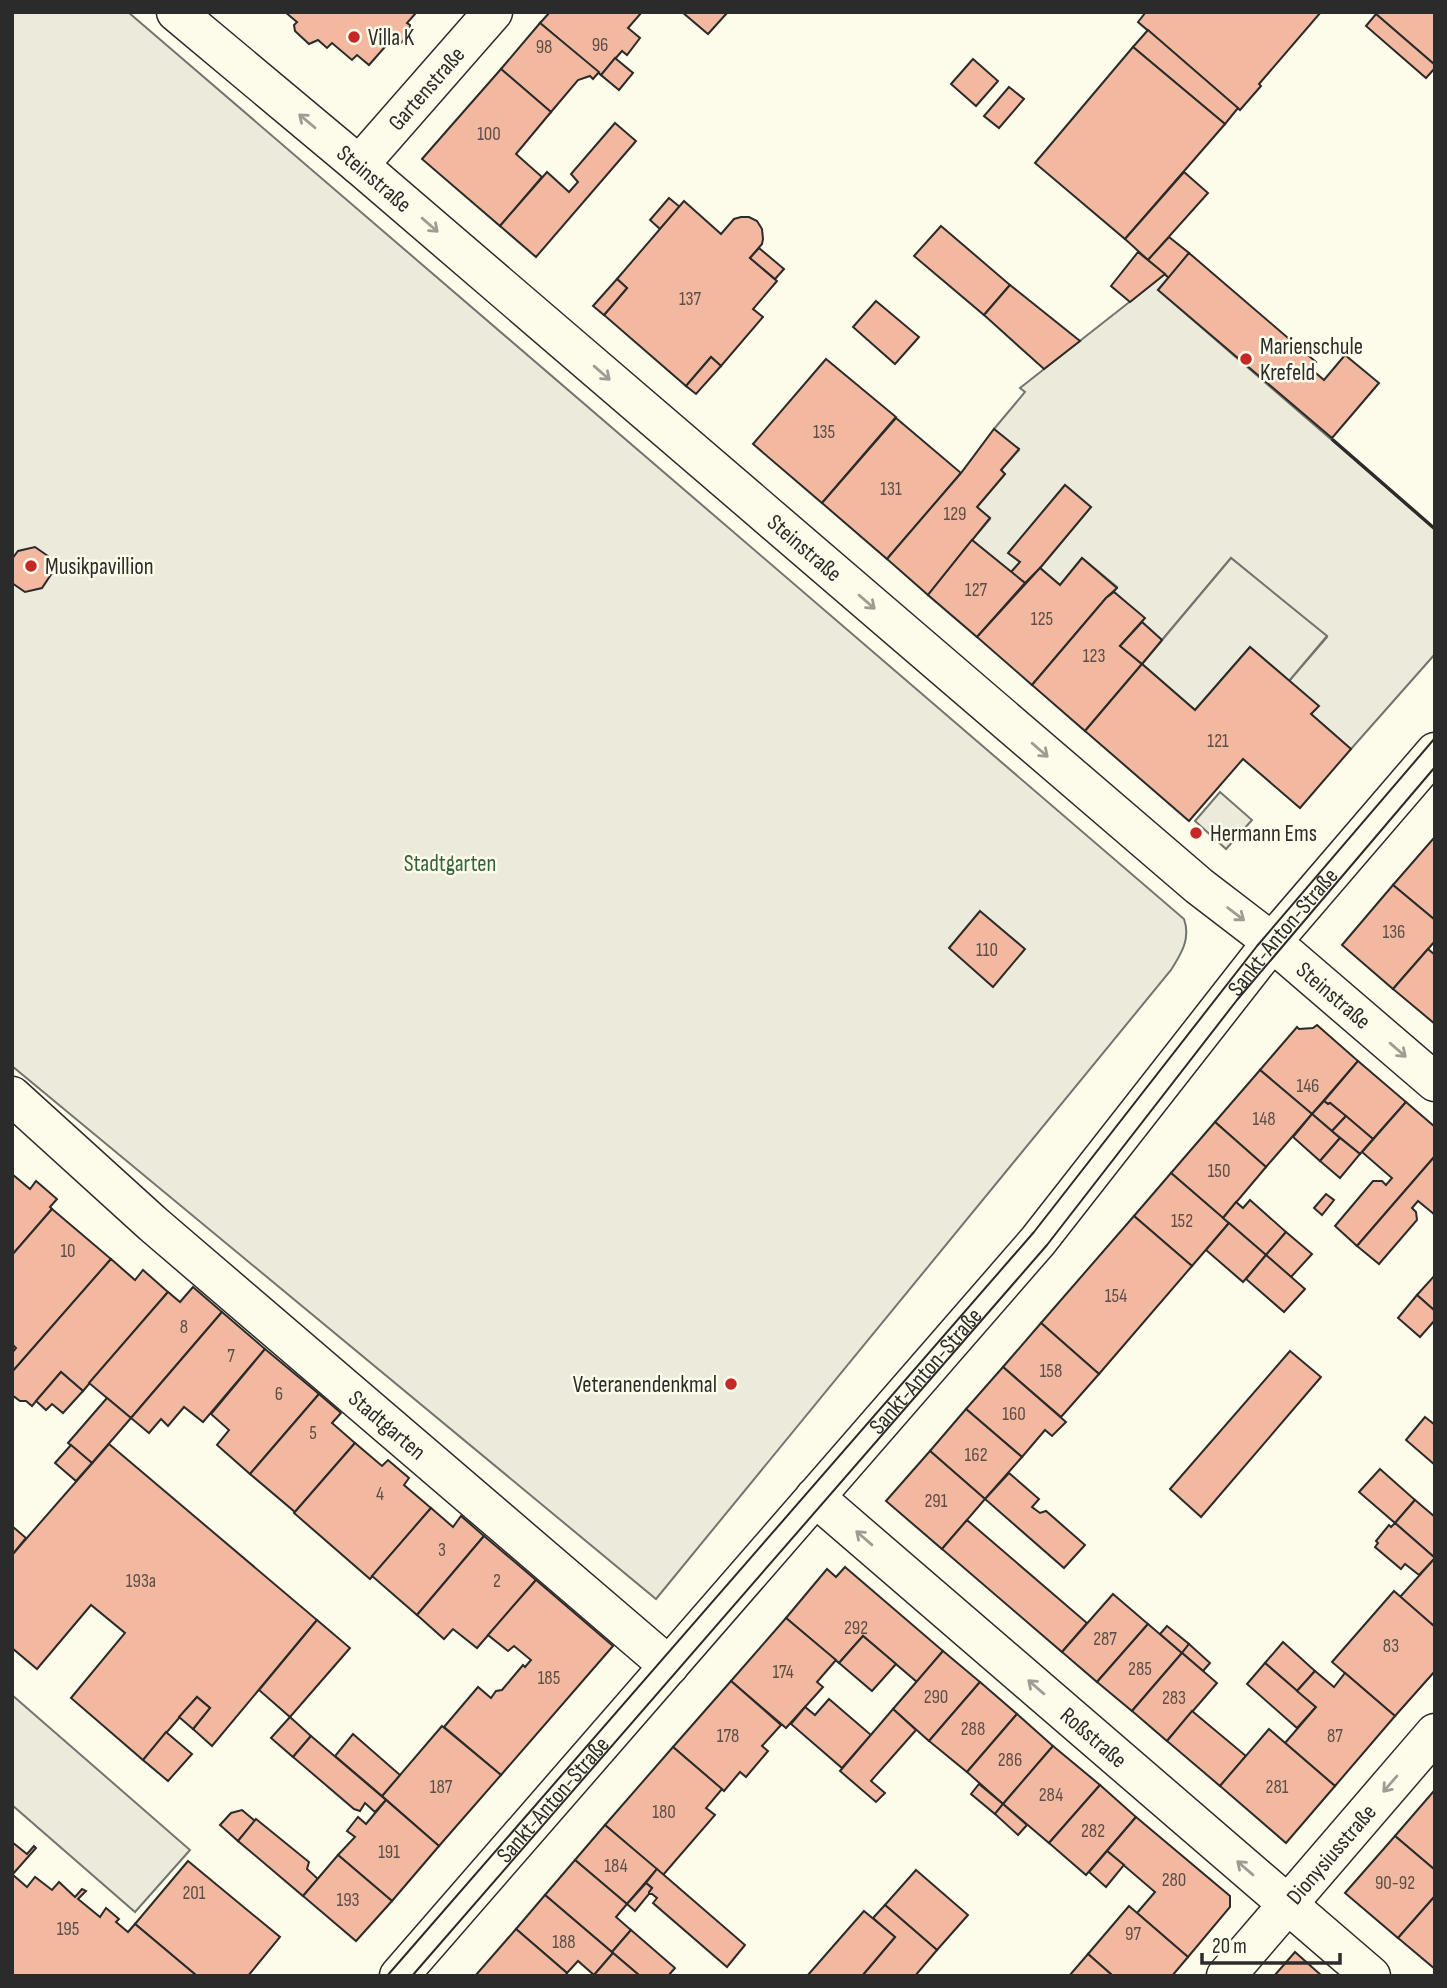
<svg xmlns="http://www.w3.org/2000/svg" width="1447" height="1988" font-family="'Sofia Sans Condensed',sans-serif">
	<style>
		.green { fill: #ecebdb; stroke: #74746e; stroke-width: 2 }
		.parking { fill: #eceadb; stroke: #74746e; stroke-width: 2 }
		.building { fill: #f2b8a0; stroke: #2b2b2b; stroke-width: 2 }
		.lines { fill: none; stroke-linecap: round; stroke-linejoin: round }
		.minor-casing { stroke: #2b2b2b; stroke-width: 41 }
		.minor { stroke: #fdfbea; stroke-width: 38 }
		.tram { stroke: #2b2b2b; stroke-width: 2 }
		.wall { stroke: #2b2b2b; stroke-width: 3.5 }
		.oneway { stroke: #9e9d94 }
		.poi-dot { fill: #c62828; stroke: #fdfbea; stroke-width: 2.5 }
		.labels { text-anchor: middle; stroke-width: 5; stroke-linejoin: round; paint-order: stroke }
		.number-label { font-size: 19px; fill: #5d4e48 }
		.poi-label { font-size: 23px; fill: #2b2b2b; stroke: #fdfbea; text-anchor: start }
		.street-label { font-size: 23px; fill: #2b2b2b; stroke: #fdfbea }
		.park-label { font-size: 23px; fill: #34623c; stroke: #fdfbea }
	</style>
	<rect width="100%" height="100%" fill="#fdfbea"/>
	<g class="green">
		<path d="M12 12H128L1184 919C1191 939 1181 954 1171 970L656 1599 12 1066Z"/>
		<path d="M1165 274 1169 278 1158 290 1435 529V654L1351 749 1311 714 1318 706 1289 681 1327 637 1231 558 1162 640 1142 622 1144 618 1114 592 1117 587 1082 558 1060 585 1040 568 1091 507 1065 485 1009 552 1020 562 1011 572 972 540 990 519 977 507 1005 474 1001 470 1019 450 994 429 1025 392 1020 388Z"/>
	</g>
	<g class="parking">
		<path d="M1231 558 1327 636 1289 681 1250 647 1195 710 1142 664Z"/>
		<path d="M1220 792 1252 820 1226 849 1195 821Z"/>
		<path d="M12 1695 190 1850 135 1912 12 1805Z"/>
	</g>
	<g class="building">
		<path d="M285 12H414L415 14 407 23 410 25 409 33 401 43 394 44 391 40 369 65 357 55 352 60 332 43 327 48 318 40 309 44 295 31 294 25 297 22Z"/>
		<path d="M550 12H642L628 28 640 38 627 55 622 51 601 75 540 23Z"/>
		<path d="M682 12H725L727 13 708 34Z"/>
		<path d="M1146 12H1321L1259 84 1261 86 1240 110 1138 22Z"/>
		<path d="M1373 12H1435V65L1376 14Z"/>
		<path d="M1376 14 1435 65V68L1426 78 1366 26Z"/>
		<path d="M540 23 599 72 593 79 590 76 578 80 551 112 501 69Z"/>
		<path d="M1148 30 1238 108 1225 124 1133 47Z"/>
		<path d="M1133 47 1225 124 1125 239 1035 163Z"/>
		<path d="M615 58 633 73 619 90 601 75Z"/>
		<path d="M973 59 998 81 976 106 951 84Z"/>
		<path d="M501 69 551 112 516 154 542 177 500 226 422 159Z"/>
		<path d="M1009 87 1024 99 999 128 984 116Z"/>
		<path d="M615 123 636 141 536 257 500 226 547 172 569 192 578 182 571 174Z"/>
		<path d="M1184 172 1208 193 1148 260 1125 239Z"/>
		<path d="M669 198 680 207 660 229 650 220Z"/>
		<path d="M684 201 721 234 734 219 741 217H749L757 221 762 229 763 239 762 244 750 258 777 281 753 309 763 317 721 366 711 357 686 386 604 315 627 288 617 279Z"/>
		<path d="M941 226 1010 285 984 315 914 256Z"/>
		<path d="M1169 237 1189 253 1169 278 1148 260Z"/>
		<path d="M759 248 784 269 775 279 750 258Z"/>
		<path d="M1138 252 1165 274 1130 302 1111 286Z"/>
		<path d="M1189 253 1316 362 1310 368 1324 380 1345 355 1379 383 1332 438 1158 290Z"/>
		<path d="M617 279 627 288 604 315 593 306Z"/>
		<path d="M1010 285 1080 341 1044 369 984 315Z"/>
		<path d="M876 301 919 337 895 364 853 327Z"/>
		<path d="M711 357 721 366 696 394 686 386Z"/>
		<path d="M826 359 896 417 822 503 753 444Z"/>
		<path d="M896 418 961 473 887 559 822 503Z"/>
		<path d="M994 429 1019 449 1001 470 1005 474 977 507 990 518 928 595 887 559 961 473Z"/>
		<path d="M1065 485 1091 507 1040 568 1025 583 1011 572 1020 562 1008 553Z"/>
		<path d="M972 540 1025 583 977 637 928 595Z"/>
		<path d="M35 547 48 556 52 573 42 588 25 592 12 583V559L18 551Z"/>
		<path d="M1082 558 1117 588 1106 598 1032 685 977 637 1040 568 1060 585Z"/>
		<path d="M1114 592 1145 618 1120 646 1142 664 1085 731 1032 685 1106 598Z"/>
		<path d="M1142 622 1162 640 1142 664 1120 646Z"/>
		<path d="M1250 647 1319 706 1311 714 1351 749 1300 808 1243 759 1189 821 1085 731 1142 664 1195 710Z"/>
		<path d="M1433 839 1435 840V920L1393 885Z"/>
		<path d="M1393 885 1435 920V941L1393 989 1342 945Z"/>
		<path d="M980 911 1025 949 993 987 949 948Z"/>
		<path d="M1428 949 1435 955V1024L1393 989Z"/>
		<path d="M1317 1025 1358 1061 1312 1114 1260 1070 1297 1027 1299 1029 1313 1028Z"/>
		<path d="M1358 1061 1406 1102 1373 1139 1330 1103 1328 1104 1324 1101Z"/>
		<path d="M1260 1070 1312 1114 1266 1167 1215 1122Z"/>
		<path d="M1324 1101 1328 1104 1330 1103 1346 1116 1332 1131 1312 1114Z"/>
		<path d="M1406 1102 1435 1127V1156L1357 1246 1335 1226 1373 1181H1382L1386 1185 1392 1178 1362 1152Z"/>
		<path d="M1312 1114 1340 1138 1320 1161 1293 1137Z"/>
		<path d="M1346 1116 1373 1139 1360 1154 1332 1131Z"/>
		<path d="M1215 1122 1266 1167 1223 1218 1171 1173Z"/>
		<path d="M1340 1138 1360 1154 1340 1178 1320 1161Z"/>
		<path d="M1435 1156V1215L1418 1201 1412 1208 1416 1212 1417 1220 1379 1264 1357 1246Z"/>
		<path d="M1171 1173 1229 1223 1192 1266 1134 1216Z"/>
		<path d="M12 1174 30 1189 36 1181 57 1199 50 1207 52 1209 12 1255Z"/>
		<path d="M1326 1194 1334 1200 1322 1215 1314 1208Z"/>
		<path d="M1250 1200 1286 1232 1266 1255 1223 1218 1236 1202 1243 1208Z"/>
		<path d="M52 1209 111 1259 14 1370 12 1368V1353L16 1348 12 1344V1255Z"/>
		<path d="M1134 1216 1192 1266 1099 1374 1041 1323Z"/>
		<path d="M1229 1223 1266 1255 1243 1282 1206 1250Z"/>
		<path d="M1286 1232 1312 1254 1291 1277 1266 1255Z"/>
		<path d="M1266 1255 1305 1289 1284 1312 1246 1279Z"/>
		<path d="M111 1259 135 1280 143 1270 168 1292 83 1391 61 1372 32 1406 26 1401H20L12 1395V1372Z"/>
		<path d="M1435 1275V1311L1417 1295Z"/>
		<path d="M193 1287 222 1312 131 1418 89 1383 168 1292 180 1302Z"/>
		<path d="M1417 1295 1435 1311V1320L1420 1337 1398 1318Z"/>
		<path d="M222 1312 265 1349 203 1422 184 1407 168 1426 161 1419 149 1433 131 1418Z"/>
		<path d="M1041 1323 1099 1374 1061 1417 1003 1367Z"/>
		<path d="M265 1349 319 1394 250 1474 217 1445 229 1430 211 1414Z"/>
		<path d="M1290 1351 1321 1377 1201 1517 1170 1489Z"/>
		<path d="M1003 1367 1066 1422 1052 1436 1045 1430 1022 1457 966 1409Z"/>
		<path d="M61 1372 83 1391 63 1413 52 1404 46 1410 36 1401Z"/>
		<path d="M319 1394 341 1413 332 1423 355 1443 295 1512 250 1474Z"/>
		<path d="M107 1398 131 1418 92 1463 68 1443Z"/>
		<path d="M966 1409 1022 1457 985 1499 930 1451Z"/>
		<path d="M1425 1417 1435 1425V1465L1406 1440Z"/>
		<path d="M355 1443 382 1466 388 1460 409 1478 404 1485 431 1508 370 1579 294 1513Z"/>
		<path d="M109 1444 317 1620 212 1746 193 1729 210 1708 197 1697 143 1760 71 1698 125 1633 91 1605 37 1669 12 1648V1555Z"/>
		<path d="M71 1445 92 1463 76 1481 55 1463Z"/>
		<path d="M930 1451 985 1499 942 1549 886 1501Z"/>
		<path d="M1380 1469 1415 1500 1395 1523 1359 1492Z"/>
		<path d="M1009 1473 1039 1499 1032 1507 1040 1513 1046 1511 1085 1545 1064 1568 985 1499Z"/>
		<path d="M1415 1500 1435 1517 1434 1557 1395 1523Z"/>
		<path d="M431 1508 453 1527 461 1516 484 1536 417 1615 372 1576Z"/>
		<path d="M967 1520 1087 1623 1062 1652 942 1549Z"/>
		<path d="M1395 1523 1435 1558 1419 1575 1405 1564 1401 1569 1375 1547 1378 1543 1376 1541 1389 1525 1391 1527Z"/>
		<path d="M12 1526 26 1538 12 1555Z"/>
		<path d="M484 1536 536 1580 477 1648 453 1629 444 1639 417 1615Z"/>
		<path d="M1435 1558V1627L1400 1597Z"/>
		<path d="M845 1567 943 1651 917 1682 863 1636 839 1663 786 1618 827 1569 836 1577Z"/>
		<path d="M536 1580 613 1646 501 1775 444 1727 478 1687 491 1698 496 1691 502 1690 523 1665 525 1667 531 1660 514 1646 508 1651 488 1635Z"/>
		<path d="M1394 1591 1435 1627V1671L1395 1716 1332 1662Z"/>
		<path d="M1113 1594 1148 1624 1097 1682 1062 1652Z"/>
		<path d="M786 1618 836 1660 817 1682 823 1687 786 1728 731 1681Z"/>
		<path d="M317 1620 350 1648 290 1717 259 1690Z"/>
		<path d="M1148 1624 1182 1653 1132 1711 1097 1682Z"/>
		<path d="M1167 1626 1189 1644 1182 1653 1160 1634Z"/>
		<path d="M863 1636 896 1664 872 1691 839 1663Z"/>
		<path d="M1283 1642 1315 1671 1297 1691 1265 1663Z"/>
		<path d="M1189 1644 1210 1663 1203 1671 1182 1653Z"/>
		<path d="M943 1651 980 1682 929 1741 893 1709Z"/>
		<path d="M1182 1653 1217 1683 1167 1741 1132 1711Z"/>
		<path d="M1265 1663 1316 1707 1297 1728 1247 1684Z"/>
		<path d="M1315 1671 1334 1687 1345 1673 1395 1716 1335 1786 1285 1743 1316 1707 1297 1691Z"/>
		<path d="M731 1681 781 1725 762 1746 768 1751 746 1777 740 1772 724 1791 673 1747Z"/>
		<path d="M980 1682 1017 1714 967 1772 929 1741Z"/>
		<path d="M197 1697 210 1708 193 1729 179 1717Z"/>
		<path d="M829 1699 871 1735 842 1768 791 1724 805 1707 815 1715Z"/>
		<path d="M893 1709 916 1730 871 1781 885 1793 876 1802 840 1771Z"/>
		<path d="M1192 1711 1246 1756 1220 1786 1167 1741Z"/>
		<path d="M1017 1714 1053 1746 1003 1804 967 1772Z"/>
		<path d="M290 1717 311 1736 293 1757 271 1738Z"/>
		<path d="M442 1726 501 1775 439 1846 382 1796Z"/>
		<path d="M1269 1729 1335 1786 1286 1843 1220 1786Z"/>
		<path d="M166 1732 192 1754 168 1781 143 1760Z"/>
		<path d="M353 1734 400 1775 382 1796 335 1756Z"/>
		<path d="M311 1736 386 1800 375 1812 365 1803 360 1811 354 1809 293 1757Z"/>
		<path d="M1053 1746 1100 1785 1049 1843 1003 1804Z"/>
		<path d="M673 1747 722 1789 706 1808 715 1815 663 1875 605 1825Z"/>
		<path d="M979 1784 1003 1804 995 1814 971 1794Z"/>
		<path d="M1100 1785 1136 1817 1086 1875 1049 1843Z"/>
		<path d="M1433 1792 1435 1794V1870L1395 1836Z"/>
		<path d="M386 1800 439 1846 392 1901 338 1855 355 1837 347 1831 358 1817 366 1824Z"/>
		<path d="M1003 1804 1027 1825 1018 1835 995 1814Z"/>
		<path d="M242 1810 255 1821 238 1841 220 1825 231 1813Z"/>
		<path d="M1136 1817 1230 1896V1907L1188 1957 1137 1913 1155 1892 1107 1851Z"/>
		<path d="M256 1819 309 1862 307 1869 318 1879 303 1896 238 1841Z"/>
		<path d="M605 1825 657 1869 627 1904 575 1860Z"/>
		<path d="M1395 1836 1435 1870V1896L1398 1938 1345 1893Z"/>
		<path d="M12 1842 27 1854 34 1846 36 1848 12 1875Z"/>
		<path d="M1107 1851 1124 1865 1106 1887 1089 1872Z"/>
		<path d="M338 1855 392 1901 356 1941 303 1896Z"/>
		<path d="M575 1860 627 1904 616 1917 631 1930 612 1952 545 1895Z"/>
		<path d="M188 1861 280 1937 248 1976H197L135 1924Z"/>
		<path d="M657 1869 745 1945 727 1967 653 1903 657 1898 652 1894H649V1892L652 1888 646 1883Z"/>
		<path d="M916 1870 968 1915 937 1950 885 1905Z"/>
		<path d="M13 1875 27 1887 35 1877 52 1890 59 1882 75 1897 82 1889 86 1891 78 1899 100 1917 106 1908 119 1919 116 1922 128 1932 135 1924 197 1976H12Z"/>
		<path d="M646 1883 652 1888 649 1892V1894L635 1911 627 1904Z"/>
		<path d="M545 1895 613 1953 594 1975 578 1961 567 1973 516 1929Z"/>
		<path d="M1435 1896V1969L1398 1938Z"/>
		<path d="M885 1905 937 1950 915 1976H862L895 1937 873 1918Z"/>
		<path d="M1129 1906 1188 1957 1172 1976H1113L1088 1954Z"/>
		<path d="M864 1911 895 1937 862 1976H807Z"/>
		<path d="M516 1929 567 1973 565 1976H475Z"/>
		<path d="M631 1930 675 1968 668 1976H640L613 1953 612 1952Z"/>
		<path d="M1295 1952 1322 1976H1274Z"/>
		<path d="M613 1953 640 1976 594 1975Z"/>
		<path d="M1088 1954 1113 1976H1069Z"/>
	</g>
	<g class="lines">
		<g class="minor-casing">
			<g id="minor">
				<path id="s1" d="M176 12 359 165 1199 886 1272 942 1435 1082"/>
				<path id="s2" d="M359 165 493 12"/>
				<path id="s3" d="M12 1096 153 1224 669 1666"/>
				<path id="s4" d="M815 1497 1371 1976"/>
				<path id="s5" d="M399 1976 1038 1241 1272 942 1435 752"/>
				<path id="s6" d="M1226 1976 1435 1733"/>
			</g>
		</g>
		<use href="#minor" class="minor"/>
		<g class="tram">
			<path d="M387 1976 1034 1232 1257 946 1435 738"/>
			<path d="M412 1976 1047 1245 1237 1000 1435 767"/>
		</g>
		<path class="wall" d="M1333 440 1435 529"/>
	</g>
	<defs><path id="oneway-shaft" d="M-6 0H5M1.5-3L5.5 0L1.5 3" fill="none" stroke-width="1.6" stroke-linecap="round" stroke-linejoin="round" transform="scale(1.75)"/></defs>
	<g class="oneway">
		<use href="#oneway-shaft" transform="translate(307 121) rotate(-140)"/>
		<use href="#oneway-shaft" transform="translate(430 225) rotate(41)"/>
		<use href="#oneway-shaft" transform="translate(602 373) rotate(41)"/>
		<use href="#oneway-shaft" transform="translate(867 602) rotate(41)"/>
		<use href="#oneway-shaft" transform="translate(1040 750) rotate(41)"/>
		<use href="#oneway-shaft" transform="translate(1236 914) rotate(37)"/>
		<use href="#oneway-shaft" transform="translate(1398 1050) rotate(41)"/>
		<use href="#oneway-shaft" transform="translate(864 1538) rotate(-139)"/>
		<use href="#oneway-shaft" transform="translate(1036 1687) rotate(-139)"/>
		<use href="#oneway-shaft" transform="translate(1390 1784) rotate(131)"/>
		<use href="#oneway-shaft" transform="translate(1245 1868) rotate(-139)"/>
	</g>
	<g class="poi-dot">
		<circle cx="354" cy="37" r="7"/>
		<circle cx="1246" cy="359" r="7"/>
		<circle cx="31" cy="566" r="7"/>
		<circle cx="1196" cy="833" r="7"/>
		<circle cx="731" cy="1384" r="7"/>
	</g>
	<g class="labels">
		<g class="number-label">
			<text x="600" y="51">96</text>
			<text x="544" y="53">98</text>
			<text x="489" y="140">100</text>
			<text x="690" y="305">137</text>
			<text x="824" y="438">135</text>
			<text x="891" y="495">131</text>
			<text x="955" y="520">129</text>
			<text x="976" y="596">127</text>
			<text x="1042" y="625">125</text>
			<text x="1094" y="662">123</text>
			<text x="1218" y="747">121</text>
			<text x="1394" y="938">136</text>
			<text x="987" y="956">110</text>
			<text x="1308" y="1092">146</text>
			<text x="1264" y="1125">148</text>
			<text x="1219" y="1177">150</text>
			<text x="1182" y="1227">152</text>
			<text x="68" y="1257">10</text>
			<text x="1116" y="1302">154</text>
			<text x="184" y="1333">8</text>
			<text x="231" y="1362">7</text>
			<text x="1051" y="1377">158</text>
			<text x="279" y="1400">6</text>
			<text x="1014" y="1420">160</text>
			<text x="313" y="1439">5</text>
			<text x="976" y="1461">162</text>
			<text x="380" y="1500">4</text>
			<text x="936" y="1507">291</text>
			<text x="442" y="1556">3</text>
			<text x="141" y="1587">193a</text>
			<text x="497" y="1587">2</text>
			<text x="856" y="1634">292</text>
			<text x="1105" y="1645">287</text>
			<text x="1391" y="1652">83</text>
			<text x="1140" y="1675">285</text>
			<text x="783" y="1678">174</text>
			<text x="549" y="1684">185</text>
			<text x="936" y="1703">290</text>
			<text x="1174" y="1704">283</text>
			<text x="973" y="1735">288</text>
			<text x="728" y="1742">178</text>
			<text x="1335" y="1742">87</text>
			<text x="1010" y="1766">286</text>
			<text x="441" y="1793">187</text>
			<text x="1277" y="1793">281</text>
			<text x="1051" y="1801">284</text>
			<text x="664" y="1818">180</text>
			<text x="1093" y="1837">282</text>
			<text x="389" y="1858">191</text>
			<text x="616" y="1872">184</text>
			<text x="1174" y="1886">280</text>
			<text x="1395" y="1889">90-92</text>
			<text x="194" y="1899">201</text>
			<text x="348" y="1906">193</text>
			<text x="68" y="1935">195</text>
			<text x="1133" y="1940">97</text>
			<text x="564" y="1948">188</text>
		</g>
		<g class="poi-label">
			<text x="368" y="45">Villa K</text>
			<text x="1260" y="354">Marienschule<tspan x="1260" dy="26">Krefeld</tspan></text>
			<text x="45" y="574">Musikpavillion</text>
			<text x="1210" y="841">Hermann Ems</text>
			<text x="717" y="1392" text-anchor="end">Veteranendenkmal</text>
		</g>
		<g class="street-label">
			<text dy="8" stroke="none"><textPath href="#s2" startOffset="102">Gartenstraße</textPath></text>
			<text dy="8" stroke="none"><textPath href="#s1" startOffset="259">Steinstraße</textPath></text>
			<text dy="8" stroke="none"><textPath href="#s1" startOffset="826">Steinstraße</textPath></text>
			<text dy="8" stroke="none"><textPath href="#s5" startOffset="1368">Sankt-Anton-Straße</textPath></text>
			<text dy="8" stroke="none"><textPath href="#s1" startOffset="1519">Steinstraße</textPath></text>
			<text dy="8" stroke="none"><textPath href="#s5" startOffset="802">Sankt-Anton-Straße</textPath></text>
			<text dy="8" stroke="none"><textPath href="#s3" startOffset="499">Stadtgarten</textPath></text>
			<text dy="8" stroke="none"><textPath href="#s4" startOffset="368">Roßstraße</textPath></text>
			<text dy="8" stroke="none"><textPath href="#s5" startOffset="234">Sankt-Anton-Straße</textPath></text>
			<text dy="8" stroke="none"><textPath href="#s6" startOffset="161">Dionysiusstraße</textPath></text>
		</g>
		<g class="park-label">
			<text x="450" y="871">Stadtgarten</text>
		</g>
	</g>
	<rect width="1447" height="1988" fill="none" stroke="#2b2b2b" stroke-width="28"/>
	<path d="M1202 1953v10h138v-10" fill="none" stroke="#2b2b2b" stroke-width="3.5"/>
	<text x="1212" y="1953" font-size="21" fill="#2b2b2b" stroke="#fdfbea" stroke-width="5" paint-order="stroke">20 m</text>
</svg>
